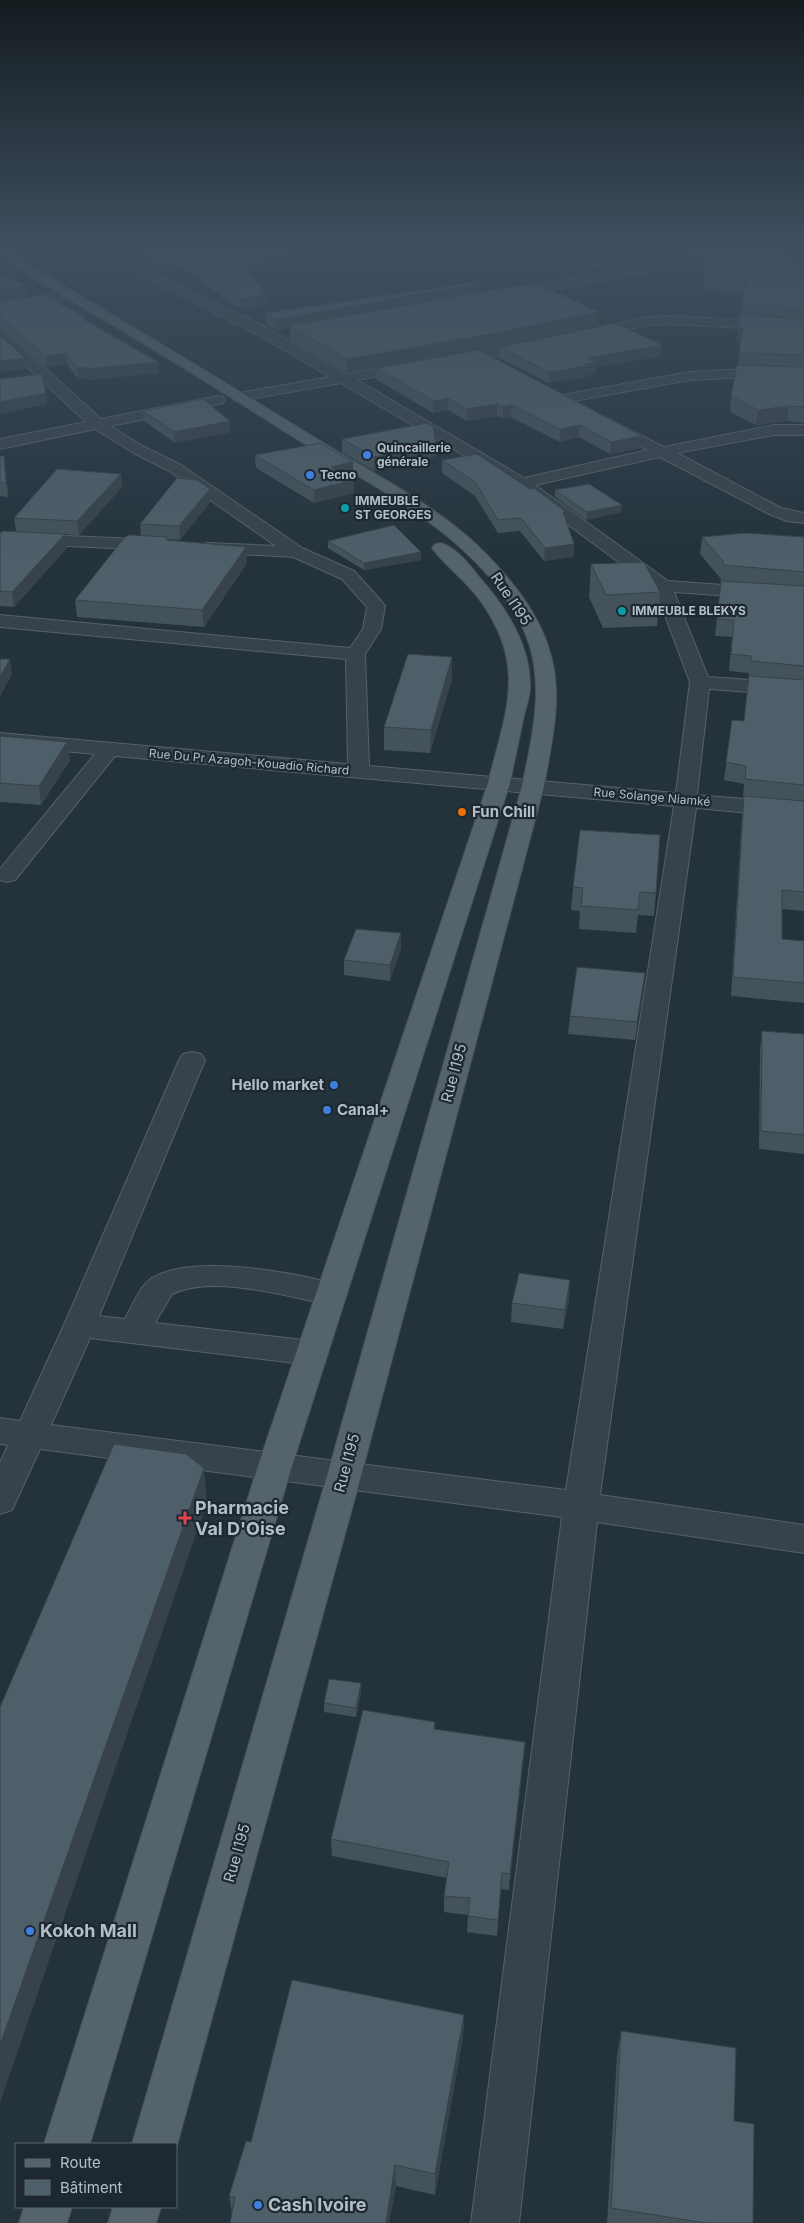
<svg xmlns="http://www.w3.org/2000/svg" width="804" height="2223" font-family="Inter,sans-serif">
	<style>
		.lines { fill: none; stroke-linecap: round; stroke-linejoin: round }
		.minor-casing { stroke: #566169; stroke-width: 2 }
		.major-casing { stroke: #444f57; stroke-width: 2 }
		.minor { fill: #37434b; fill-rule: evenodd }
		.major { fill: #55636b; fill-rule: evenodd }
		.wall { fill: #44525a }
		.shaded-wall { fill: #37424a }
		.building { fill: #4f5f69; stroke: #37424a }
		.shop-dot { fill: #3f7fe0; stroke: #1d2830; stroke-width: 2 }
		.culture-dot { fill: #0f9aa8; stroke: #1d2830; stroke-width: 2 }
		.food-dot { fill: #e8710a; stroke: #1d2830; stroke-width: 2 }
		.health-dot { fill: #e0444e; stroke: #1d2830; stroke-width: 2 }
		.labels { text-anchor: middle; stroke-width: 4.5; stroke-linejoin: round; paint-order: stroke }
		.far-poi-label { font-size: 12px; font-weight: bold; fill: #b3bec7; stroke: #1d2830; text-anchor: start }
		.far-street-label { font-size: 12px; fill: #b3bec7; stroke: #1d2830 }
		.street-label { font-size: 15px; fill: #b3bec7; stroke: #1d2830 }
		.poi-label { font-size: 15px; font-weight: bold; fill: #b3bec7; stroke: #1d2830; text-anchor: start }
		.near-poi-label { font-size: 18px; font-weight: bold; fill: #b3bec7; stroke: #1d2830; text-anchor: start }
	</style>
	<rect width="100%" height="100%" fill="#24323b"/>
	<g class="lines">
		<g class="minor-casing">
			<g id="minor">
				<path d="M395 249H459L659 261 663 249H675L671 262 804 266V274L664 269 508 298 504 297 502 294 504 291 635 267 401 253Z"/>
				<path d="M146 269 269 329 346 374 535 341 540 342 542 345 535 349 357 380 524 478 648 450 603 426 601 423 603 420 608 419 664 447 774 425H804V435H774L677 453 781 508 804 513V523L787 521 769 514 660 457 535 485 668 581 804 591V601L674 592 708 677 804 684V696L709 689 697 795 804 804V818L696 808 600 1495 804 1525V1553L597 1522 519 2223H471L562 1517 40 1449 12 1510 0 1514V1463L8 1445 0 1444V1418L20 1421 64 1325 179 1060 183 1054 192 1052 201 1054 205 1060 99 1316 125 1319C132 1307 140 1285 152 1278 194 1253 297 1273 343 1286L347 1294 343 1302 332 1305C288 1297 214 1274 172 1294L155 1323 312 1341 323 1345 328 1353 323 1361 312 1365 90 1338 51 1425 566 1490 674 806 115 756 15 880 7 882 0 880V869L95 754 0 745V733L348 764 346 659 0 627V615L350 648 363 629 367 607 342 579 293 557 203 552 200 548 203 544 209 543 276 546 169 471 132 452 95 429 0 449V439L86 422 0 342V331L5 332 101 419 218 396 223 397 225 400 223 403 111 426 142 446 181 465 302 548 354 571 382 602 385 606 381 629 365 654 369 766 676 793 690 682 655 589 516 486 341 383 239 401 234 400 232 397 239 393 330 377 259 335 142 276 140 273Z"/>
				<path d="M71 291 75 292 77 295 75 298 0 310V302Z"/>
				<path d="M669 316 804 323V331L669 324 649 325 587 338 580 334 587 330 649 317Z"/>
				<path d="M748 369 804 372V380L748 377 690 380 562 403 555 399 562 395 690 372Z"/>
				<path d="M0 533 158 540 164 541 167 545 164 549 158 550 0 543Z"/>
			</g>
		</g>
		<g class="major-casing">
			<g id="major">
				<path d="M2 249H14L18 256 33 268C130 324 226 383 322 442 374 474 432 503 477 545 507 574 537 609 549 649 564 693 552 741 544 786L361 1476 176 2149V2144H132L327 1476 522 786C532 738 545 686 527 638 488 541 378 490 295 438 235 400 175 362 114 326 82 307 50 289 19 269L9 261Z"/>
				<path d="M441 543C456 547 471 566 480 578 507 609 532 647 530 690 529 700 525 710 523 720 519 741 514 762 510 783L292 1466 90 2144H44L258 1466 488 783C506 710 528 666 479 599 465 580 445 566 432 548L435 544Z"/>
				<path d="M24 2207H72L67 2223H19Z"/>
				<path d="M113 2207H161L156 2223H108Z"/>
			</g>
		</g>
		<use href="#minor" class="minor"/>
		<use href="#major" class="major"/>
	</g>
	<g class="wall">
		<path d="M140 249H296L290 266 249 272 266 295 267 306 240 309 177 265H154V263H149L148 258H141Z"/>
		<path d="M682 249 791 253 790 262 804 282V423L787 421 756 425 730 412 731 396 738 365 741 342H737L744 293 703 291 707 261 681 260Z"/>
		<path d="M482 283V291L598 326 479 350 641 448 610 454 579 437 560 442 511 417 503 419 497 416 467 421 448 410 433 413 377 380V368L347 373 290 340V328L276 331 266 324 265 313Z"/>
		<path d="M0 301 86 317 87 321 158 362 159 373 89 380 88 378 78 379 67 364 46 367 6 331 0 329Z"/>
		<path d="M662 345 661 356 596 367 595 374 587 375V377L548 383 499 358 500 347Z"/>
		<path d="M143 411 230 421V432L175 443 144 421Z"/>
		<path d="M342 439 436 456 374 471 342 452Z"/>
		<path d="M255 455 353 475 347 477 354 480V493L314 503 256 468Z"/>
		<path d="M0 456 6 470 8 497 0 496Z"/>
		<path d="M442 460 565 517 574 544V557L544 561 520 531 498 533 475 496 442 473Z"/>
		<path d="M121 474 122 487 79 535 65 534 67 548 14 607 0 606V534L16 531 14 518Z"/>
		<path d="M210 489V502L180 540 169 539V541L247 563 204 627 77 617 75 600 141 536 140 524Z"/>
		<path d="M555 490 622 505 621 512 586 520 555 497Z"/>
		<path d="M702 537H804V911L782 909V939L804 941V1003L731 996 742 814 744 797H743L744 784 724 780 732 720 744 721 749 673 729 671 732 637 715 636 721 579 700 554Z"/>
		<path d="M328 541 421 552V560L364 570 328 548Z"/>
		<path d="M591 564 660 592 657 626 603 628 589 597Z"/>
		<path d="M452 657V679L430 753 384 750V727Z"/>
		<path d="M0 736 67 742 70 760 41 805 0 802Z"/>
		<path d="M573 887 656 893 654 916 638 915 636 933 579 929 580 911 571 910Z"/>
		<path d="M401 948 390 981 344 975V960Z"/>
		<path d="M643 990 635 1040 568 1034 570 1016Z"/>
		<path d="M762 1031 804 1034V1154L759 1149 760 1049Z"/>
		<path d="M569 1299 563 1329 511 1322 512 1303Z"/>
		<path d="M361 1693 356 1717 324 1712V1703Z"/>
		<path d="M435 1730 525 1742 509 1890 501 1889 497 1936 467 1932 468 1915 444 1912V1896L447 1878 332 1856 331 1839Z"/>
		<path d="M464 2015 463 2037 435 2195 396 2186 389 2223H230L232 2213 229 2196 251 2142Z"/>
		<path d="M621 2031 734 2121 753 2223H607L617 2056Z"/>
	</g>
	<g class="shaded-wall">
		<path d="M292 249H296L290 266 243 272V263Z"/>
		<path d="M482 283V293L290 326V328L276 331V320Z"/>
		<path d="M26 286 27 296 0 301V290Z"/>
		<path d="M266 295 267 306 240 309V299Z"/>
		<path d="M599 312 598 326 481 350 347 373V359Z"/>
		<path d="M86 317 87 327 81 318Z"/>
		<path d="M743 327 742 341 737 342 738 328Z"/>
		<path d="M662 345 661 356 596 367 595 374 587 375V377L548 383 549 372 587 358Z"/>
		<path d="M66 353 67 364 46 367 45 356Z"/>
		<path d="M25 358 26 369 0 372V361Z"/>
		<path d="M158 362 159 373 89 380 88 369Z"/>
		<path d="M87 367 88 378 78 379 77 368Z"/>
		<path d="M46 393 47 404 0 414V402Z"/>
		<path d="M448 398V410L433 413 434 401Z"/>
		<path d="M498 404 497 416 467 421V409Z"/>
		<path d="M512 405 511 417 503 419V407Z"/>
		<path d="M789 406 787 421 756 425 758 410Z"/>
		<path d="M230 421V432L175 443 174 432Z"/>
		<path d="M580 425 579 437 560 442V429Z"/>
		<path d="M642 436 641 448 610 454 611 442Z"/>
		<path d="M436 443V456L374 471V457Z"/>
		<path d="M4 456 6 470 8 497 6 483Z"/>
		<path d="M353 462V475L332 480 331 467Z"/>
		<path d="M121 474 122 487 79 535 77 521Z"/>
		<path d="M354 480V493L314 503V490Z"/>
		<path d="M210 489V502L180 540 179 526Z"/>
		<path d="M622 505 621 512 586 520 587 512Z"/>
		<path d="M65 534 67 548 14 607 12 592Z"/>
		<path d="M574 544V557L544 561 545 548Z"/>
		<path d="M246 547 247 563 204 627 202 610Z"/>
		<path d="M421 552V560L364 570V563Z"/>
		<path d="M452 657V679L430 753 431 730Z"/>
		<path d="M10 659 12 674 0 697V677Z"/>
		<path d="M67 742 70 760 41 805 39 786Z"/>
		<path d="M401 933V948L390 981V965Z"/>
		<path d="M645 973 643 990 635 1040 637 1022Z"/>
		<path d="M570 1280 569 1299 563 1329 565 1310Z"/>
		<path d="M204 1468 207 1502 0 2103V2045Z"/>
		<path d="M361 1683V1693L356 1717V1708Z"/>
		<path d="M525 1742 524 1758 509 1890 510 1874Z"/>
		<path d="M464 2015 463 2037 435 2195V2174Z"/>
		<path d="M395 2165 396 2186 389 2223H386Z"/>
	</g>
	<g class="building">
		<path d="M148 249H292L289 257 243 263 266 295 240 299 176 255 154 256V253H148Z"/>
		<path d="M682 249H789L791 253 682 250Z"/>
		<path d="M707 259 796 262 804 282V309L742 304 746 279 704 277Z"/>
		<path d="M0 273 26 286 0 290Z"/>
		<path d="M469 283H482L276 320 265 313Z"/>
		<path d="M538 284 599 312 481 336 347 359 290 326 503 288Z"/>
		<path d="M43 295 86 317 81 318 158 362 88 369 87 367 77 368 66 353 45 356 5 320 0 319V301Z"/>
		<path d="M740 315 804 319V355L739 353 743 327 738 328Z"/>
		<path d="M616 323 662 345 587 358 596 363 585 364 588 366 549 372 500 347Z"/>
		<path d="M0 335 25 358 0 361Z"/>
		<path d="M479 350 642 436 611 442 580 425 560 429 512 405 503 407 498 404 467 409 448 398 434 401 377 368Z"/>
		<path d="M737 365 804 367V407L789 406 758 410 731 396Z"/>
		<path d="M42 374 46 393 0 402V379Z"/>
		<path d="M203 399 230 421 174 432 143 411Z"/>
		<path d="M427 423 433 426 436 443 374 457 342 439Z"/>
		<path d="M320 443 353 462 331 467 354 480 314 490 255 455Z"/>
		<path d="M477 454 530 489 534 488 565 511 563 512 574 544 545 548 521 518 498 520 476 483 442 460Z"/>
		<path d="M0 456H4L6 483H0Z"/>
		<path d="M57 469 121 474 77 521 14 518Z"/>
		<path d="M177 478 197 480 210 489 179 526 140 524Z"/>
		<path d="M589 484 622 505 587 512 555 490Z"/>
		<path d="M394 525 421 552 364 563 328 541Z"/>
		<path d="M3 531 65 534 12 592 0 591V534Z"/>
		<path d="M746 533 804 537V572L723 565V561L702 537Z"/>
		<path d="M129 535 168 537 166 540 246 547 202 610 75 600 124 538Z"/>
		<path d="M644 562 660 592 606 595 591 564Z"/>
		<path d="M721 581 804 586V666L751 661V656L731 654 734 620 717 619Z"/>
		<path d="M408 654 452 657 431 730 384 727Z"/>
		<path d="M0 659H10L0 677Z"/>
		<path d="M749 676 804 680V785L745 779 746 766 726 762 732 720 744 721Z"/>
		<path d="M0 736 67 742 39 786 0 783Z"/>
		<path d="M744 796 804 801V892L782 890V939L804 941V983L733 977Z"/>
		<path d="M580 830 660 835 656 893 640 892 638 910 581 906 583 888 573 887Z"/>
		<path d="M356 929 401 933 390 965 344 960Z"/>
		<path d="M577 967 645 973 637 1022 570 1016Z"/>
		<path d="M762 1031 804 1034V1135L761 1131Z"/>
		<path d="M519 1273 570 1280 565 1310 512 1303Z"/>
		<path d="M114 1444 186 1454 204 1468 0 2045V1707Z"/>
		<path d="M329 1679 361 1683 356 1708 324 1703Z"/>
		<path d="M363 1710 435 1722 434 1729 525 1742 510 1874 502 1873 498 1920 468 1916 470 1898 444 1896 449 1862 331 1839Z"/>
		<path d="M292 1980 464 2015 435 2174 395 2165 386 2223H230L235 2197 229 2196 246 2141 251 2142Z"/>
		<path d="M621 2031 736 2048 734 2121 754 2124 753 2223H706L611 2208Z"/>
	</g>
	<linearGradient id="sky" x2="0" y2="1"><stop stop-color="#141c20"/><stop offset="0.44" stop-color="#3f4f60"/><stop offset="1" stop-color="#3f4f60" stop-opacity="0"/></linearGradient>
	<rect width="804" height="560" fill="url(#sky)"/>
	<g class="shop-dot">
		<circle cx="367" cy="455" r="5"/>
		<circle cx="310" cy="475" r="5"/>
		<circle cx="334" cy="1085" r="5"/>
		<circle cx="327" cy="1110" r="5"/>
		<circle cx="30" cy="1931" r="5"/>
		<circle cx="258" cy="2205" r="5"/>
	</g>
	<g class="culture-dot">
		<circle cx="345" cy="508" r="5"/>
		<circle cx="622" cy="611" r="5"/>
	</g>
	<circle class="food-dot" cx="462" cy="812" r="5"/>
	<path class="health-dot" d="M182.5 1510.5h5v5h5v5h-5v5h-5v-5h-5v-5h5z"/>
	<g class="labels">
		<g class="far-poi-label">
			<text x="377" y="452">Quincaillerie<tspan x="377" dy="14">générale</tspan></text>
			<text x="320" y="479">Tecno</text>
			<text x="355" y="505">IMMEUBLE<tspan x="355" dy="14">ST GEORGES</tspan></text>
			<text x="632" y="615">IMMEUBLE BLEKYS</text>
		</g>
		<g class="far-street-label">
			<text transform="translate(249 762) rotate(5)" y="4">Rue Du Pr Azagoh-Kouadio Richard</text>
			<text transform="translate(652 797) rotate(5)" y="4">Rue Solange Niamké</text>
		</g>
		<g class="street-label">
			<text transform="translate(511 599) rotate(56)" y="5">Rue I195</text>
			<text transform="translate(454 1073) rotate(-75)" y="5">Rue I195</text>
			<text transform="translate(347 1463) rotate(-75)" y="5">Rue I195</text>
			<text transform="translate(237 1853) rotate(-74)" y="5">Rue I195</text>
		</g>
		<g class="poi-label">
			<text x="472" y="817">Fun Chill</text>
			<text x="324" y="1090" text-anchor="end">Hello market</text>
			<text x="337" y="1115">Canal+</text>
		</g>
		<g class="near-poi-label">
			<text x="195" y="1514">Pharmacie<tspan x="195" dy="21">Val D'Oise</tspan></text>
			<text x="40" y="1937">Kokoh Mall</text>
			<text x="268" y="2211">Cash Ivoire</text>
		</g>
	</g>
	<rect x="15" y="2143" width="162" height="65" fill="#1d2830" stroke="#59646c"/>
	<rect x="25" y="2159" width="25" height="8" fill="#55636b" stroke="#59646c"/>
	<text x="60" y="2168" font-size="15" fill="#b3bec7">Route</text>
	<rect x="25" y="2180" width="25" height="15" fill="#4f5f69" stroke="#59646c"/>
	<text x="60" y="2193" font-size="15" fill="#b3bec7">Bâtiment</text>
</svg>
